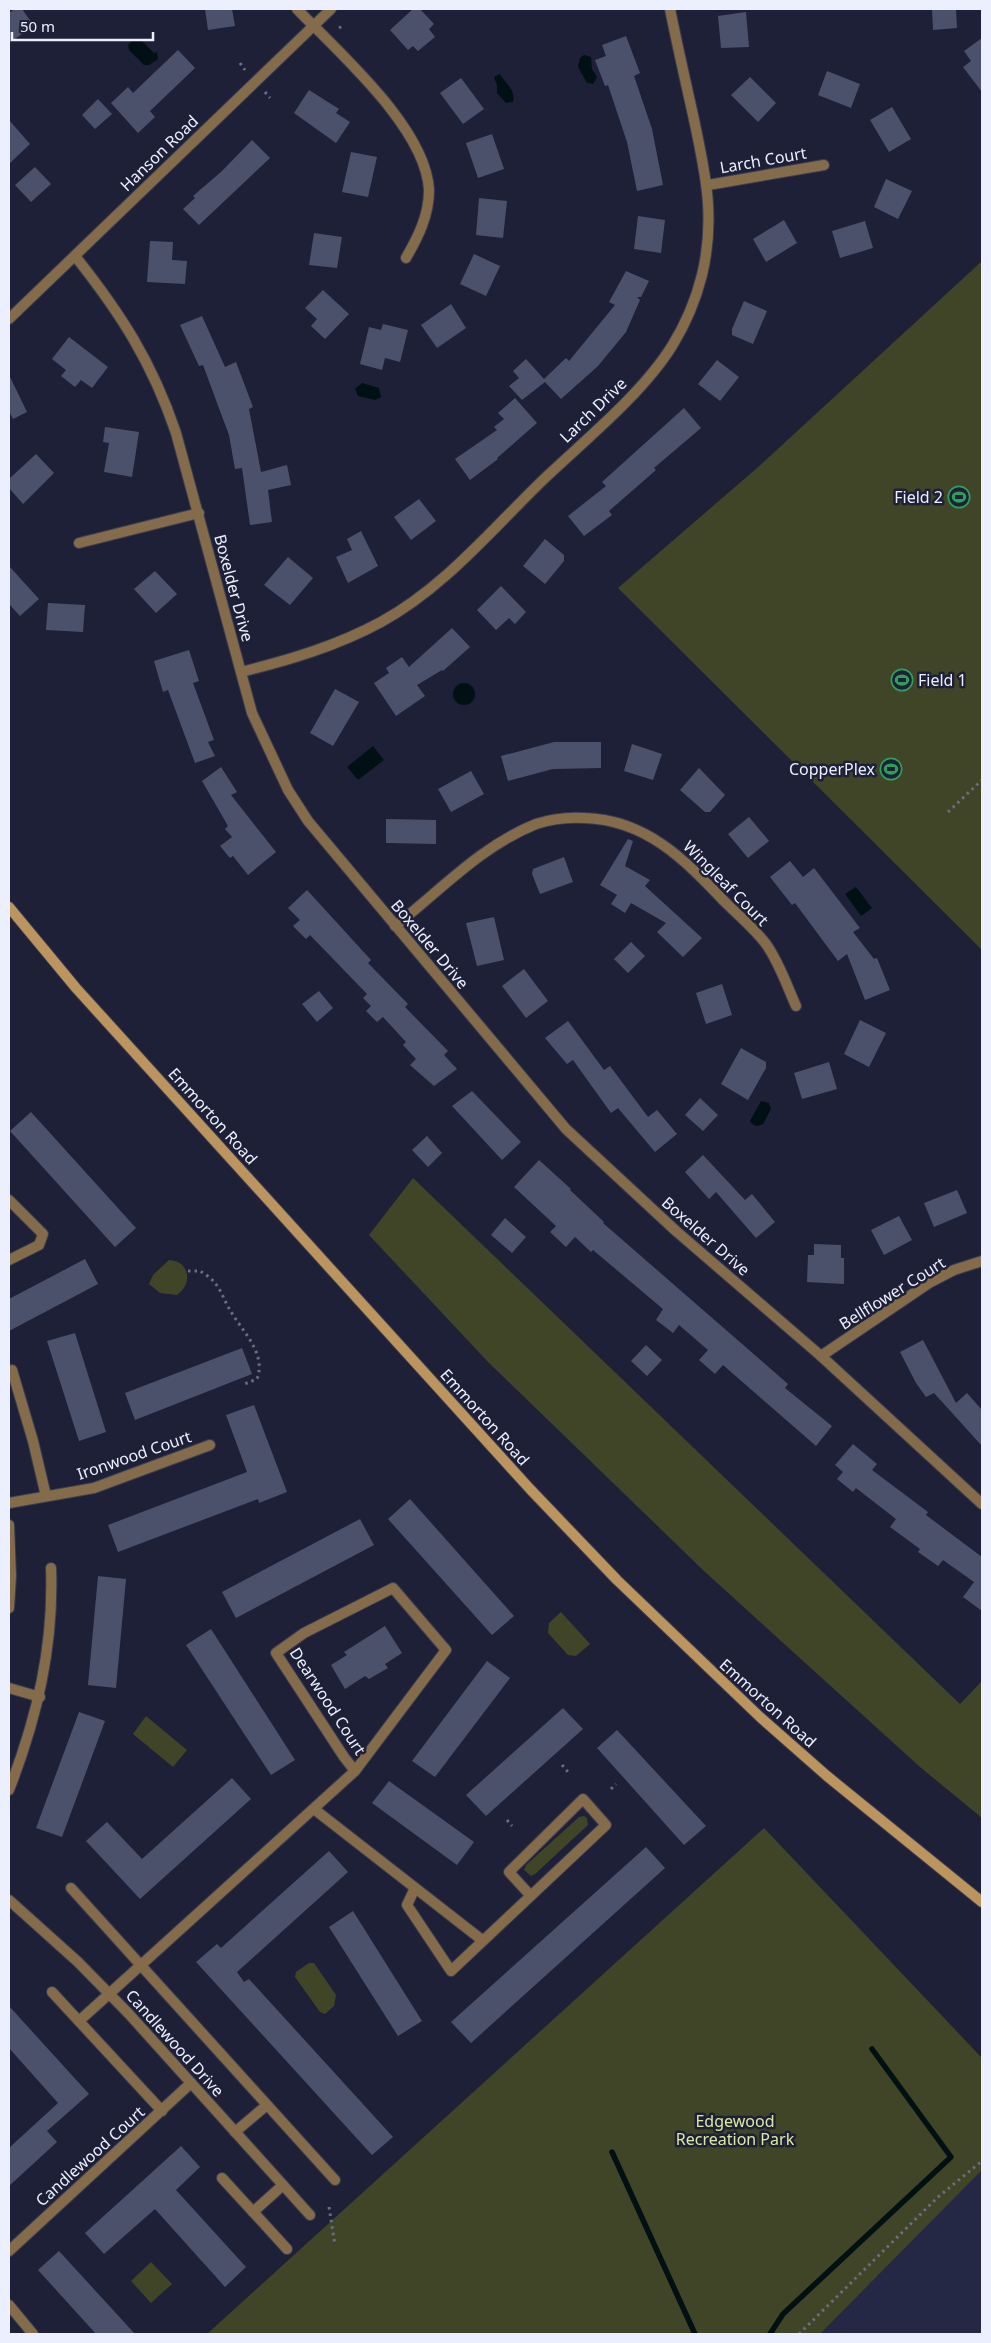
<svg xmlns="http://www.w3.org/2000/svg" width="991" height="2343" font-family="'Noto Sans',sans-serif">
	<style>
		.built { fill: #242845 }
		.green { fill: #404527 }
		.water { fill: #011113 }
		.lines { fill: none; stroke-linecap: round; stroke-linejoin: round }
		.stream { stroke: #011113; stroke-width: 5.5 }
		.building { fill: #4c516b }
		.service-casing { stroke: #3a3d53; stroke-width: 12 }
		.minor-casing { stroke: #3a3d53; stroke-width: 12 }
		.tertiary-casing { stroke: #3a3d53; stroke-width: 12 }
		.secondary-casing { stroke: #3a3d53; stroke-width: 12 }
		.path { stroke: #6b6e82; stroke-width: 3; stroke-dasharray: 2.5 4; stroke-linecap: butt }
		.service { stroke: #846b4a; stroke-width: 10 }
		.minor { stroke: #846b4a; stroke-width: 10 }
		.tertiary { stroke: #846b4a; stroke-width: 10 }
		.secondary { stroke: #bc945e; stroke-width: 10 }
		.labels { text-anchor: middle; stroke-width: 5; stroke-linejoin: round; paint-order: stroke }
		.street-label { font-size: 16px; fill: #ebeffe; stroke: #1d2037 }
		.poi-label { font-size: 16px; fill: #ebeffe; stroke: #1d2037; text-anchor: end }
		.park-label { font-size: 16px; fill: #dde99f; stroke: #1d2037 }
	</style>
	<rect width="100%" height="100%" fill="#1d2037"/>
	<path class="built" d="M982 2170V2334H820Z"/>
	<g class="green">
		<path d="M982 261V950L618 588 757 468Z"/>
		<path d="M413 1178 960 1704 982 1681V1818L920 1767 704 1571 488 1362 369 1235Z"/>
		<path d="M169 1260C190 1261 193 1284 177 1295L160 1293 149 1284 153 1275Z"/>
		<path d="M561 1612 590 1644 576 1656 568 1655 548 1633 549 1623Z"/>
		<path d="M146 1716 187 1750 173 1767 133 1734Z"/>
		<path d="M584 1816 587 1818 588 1825 535 1874 531 1876 524 1870 526 1865 579 1817Z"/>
		<path d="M764 1828 982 2058V2170L820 2334H207Z"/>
		<path d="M309 1963H314L336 1995 334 2006 325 2014 320 2012 295 1977 296 1972Z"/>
		<path d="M151 2262 172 2284 151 2303 131 2281Z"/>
	</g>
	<g class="water">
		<path d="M134 39H140L154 53 157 52 158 59 149 65H144L129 50 128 45Z"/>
		<path d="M584 55 591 57 592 69 597 77 593 84 587 83 578 67 580 58Z"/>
		<path d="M500 74C505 84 516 89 513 102L506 103 497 93V85L494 77Z"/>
		<path d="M362 383 379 388 381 397 375 400 358 396 355 389Z"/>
		<circle cx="464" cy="694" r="11"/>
		<path d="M373 746 384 760 358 780 347 767Z"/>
		<path d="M856 887 872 908 861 916 845 894Z"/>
		<path d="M761 1101 769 1103 771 1109 763 1124 757 1126 752 1124 750 1121Z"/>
	</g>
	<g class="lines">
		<g class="stream">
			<path d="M612 2152 695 2334"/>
			<path d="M770 2334 783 2314 951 2157 872 2049"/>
		</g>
	</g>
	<g class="building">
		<path d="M15 9H22L34 26 9 43V13Z"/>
		<path d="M205 9H232L235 26 208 30Z"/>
		<path d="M413 9H420L434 24 429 29 435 37 418 51 413 46 408 50 390 30Z"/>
		<path d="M932 9H956L957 28 933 30Z"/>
		<path d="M746 12 749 47 721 48 718 16Z"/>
		<path d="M626 36 640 73 634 76 652 129 663 185 637 191 627 142 608 85 605 86 595 60 606 56 602 45Z"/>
		<path d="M982 38V92L963 67 971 61 964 51Z"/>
		<path d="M178 50 195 68 150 111 155 117 138 133 111 103 128 87 133 93Z"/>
		<path d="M827 71 860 84 851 108 818 95Z"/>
		<path d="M750 77 776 103 758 122 731 95Z"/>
		<path d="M461 78 484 109 463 124 440 93Z"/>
		<path d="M309 90 339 109 336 113 350 122 336 143 294 113Z"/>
		<path d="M98 99 112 114 95 129 82 115Z"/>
		<path d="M892 107 911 139 889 152 870 120Z"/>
		<path d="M9 120 30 144 9 164Z"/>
		<path d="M492 134 504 169 478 178 466 143Z"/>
		<path d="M252 140 270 158 199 225 183 209 195 198 193 196 222 171Z"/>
		<path d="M351 152 377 157 368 197 342 192Z"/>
		<path d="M35 167 51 184 31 202 15 185Z"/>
		<path d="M886 179 912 191 898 219 874 207Z"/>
		<path d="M479 198 507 201 503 238 476 235Z"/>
		<path d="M638 216 665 220 661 253 634 249Z"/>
		<path d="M784 220 797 243 766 262 753 239Z"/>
		<path d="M865 221 873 248 840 258 832 231Z"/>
		<path d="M314 233 342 237 337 268 309 265Z"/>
		<path d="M150 241 173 242 172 260 187 261 185 284 147 282Z"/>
		<path d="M474 254 500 266 486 296 460 284Z"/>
		<path d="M626 271 649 281 641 297H637L640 300 626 332 598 366 561 399 545 382 522 400 509 386 519 378 513 371 526 359 544 379 566 358 569 361 615 305 609 302Z"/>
		<path d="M323 290 349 314 325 339 311 326 317 319 305 308Z"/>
		<path d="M744 301 767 311 753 344 732 335V329Z"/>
		<path d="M451 304 466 328 437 348 421 325Z"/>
		<path d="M202 316 225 367 236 362 253 407 249 409 261 472 287 465 291 485 268 490 272 522 250 525 242 468 235 469 229 435 220 411 203 365 199 366 180 325Z"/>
		<path d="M383 324 408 330 400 362 385 358 382 370 360 364 369 327 381 330Z"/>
		<path d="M69 337 108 367 92 388 81 380 75 387 61 376 66 370 52 359Z"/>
		<path d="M717 360 739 377 720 401 698 384Z"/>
		<path d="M9 375 27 412 13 419 9 411Z"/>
		<path d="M515 398 537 423 497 458 498 459 470 480 455 459 497 430 494 427 504 419 498 413Z"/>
		<path d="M684 408 701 428 654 468 656 470 609 511 612 515 584 536 568 516 606 486 602 482Z"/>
		<path d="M105 427 139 432 132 477 104 472 109 443 103 442Z"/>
		<path d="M36 454 54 473 23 504 9 488V479Z"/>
		<path d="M419 499 436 521 411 540 394 517Z"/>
		<path d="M361 531 378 566 348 583 336 557 352 550 347 539Z"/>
		<path d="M545 539 564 555V561L545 584 523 566Z"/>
		<path d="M288 557 313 578 290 605 264 585Z"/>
		<path d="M9 566 39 599 20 616 9 604Z"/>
		<path d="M155 571 177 594 156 613 134 589Z"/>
		<path d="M501 586 526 612 515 624 509 618 496 630 477 610Z"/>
		<path d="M48 603 85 605 83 632 46 630Z"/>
		<path d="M452 628 470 647 443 671 442 670 417 685 425 696 396 716 374 683 389 673 386 668 402 657 409 667Z"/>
		<path d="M189 650 199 681 193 683 214 740 208 742 215 756 195 763 168 690 163 692 154 661Z"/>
		<path d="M335 689 359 702 333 746 310 733Z"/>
		<path d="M554 742H601V768L553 769 508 781 501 756Z"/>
		<path d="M632 744 662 754 653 780 624 771Z"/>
		<path d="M221 767 237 792 231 795 276 852 248 875 233 856 230 858 220 846 232 837 225 829 228 826 202 781Z"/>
		<path d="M699 768 725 795 710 812H705L680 790Z"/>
		<path d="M471 771 484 794 451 812 438 789Z"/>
		<path d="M749 817 769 841 748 858 728 834Z"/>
		<path d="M386 819 436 820V844L386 843Z"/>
		<path d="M628 839 633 841 625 866 650 880 645 886 702 938 683 957 657 932 666 923 631 903 625 913 611 904 617 895 600 885Z"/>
		<path d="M564 857 573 882 540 894 532 874 533 869Z"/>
		<path d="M790 861 803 877 814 868 860 928 853 932 874 959 877 958 890 990 865 1000 847 954 838 961 795 903 792 905 770 877Z"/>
		<path d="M307 890 371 960 368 963 408 1004 405 1007 448 1051 444 1055 457 1069 434 1086 410 1065 416 1059 403 1045 406 1042 383 1017 377 1022 366 1011 371 1006 363 998 367 994 310 935 306 939 293 926 300 920 288 908Z"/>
		<path d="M494 917 504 960 477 966 466 923Z"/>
		<path d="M631 942 645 956 628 973 614 959Z"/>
		<path d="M524 969 548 1001 526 1018 502 986Z"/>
		<path d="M722 984 732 1015 706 1024 696 993Z"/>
		<path d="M319 991 333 1008 317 1022 302 1004Z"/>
		<path d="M860 1020 886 1033 869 1067 844 1054Z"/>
		<path d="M568 1021 604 1070 610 1066 648 1117 657 1110 677 1134 655 1152 618 1108 611 1113 573 1060 567 1064 545 1038Z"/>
		<path d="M741 1048 766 1062V1068L748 1100 721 1084Z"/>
		<path d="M829 1062 837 1089 802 1099 794 1073Z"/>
		<path d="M472 1091 521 1142 502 1160 452 1106Z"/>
		<path d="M700 1098 718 1115 703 1131 685 1115Z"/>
		<path d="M31 1112 136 1228 115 1247 10 1131Z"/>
		<path d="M427 1136 442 1153 428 1167 412 1150Z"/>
		<path d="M703 1155 745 1200 752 1194 775 1222 756 1238 716 1192 709 1199 685 1172Z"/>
		<path d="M539 1160 571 1189 570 1190 604 1222 603 1223 788 1384 785 1388 832 1426 816 1446 723 1365 715 1374 699 1360 708 1350 679 1325 673 1333 656 1320 663 1309 593 1250 591 1252 575 1237 566 1247 550 1232 556 1226 514 1187Z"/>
		<path d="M957 1190 967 1213 934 1227 924 1203Z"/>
		<path d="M899 1216 912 1240 884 1255 871 1230Z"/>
		<path d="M505 1218 526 1237 512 1253 491 1235Z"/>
		<path d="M814 1244 841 1245V1258H844V1284L807 1282 808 1255H814Z"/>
		<path d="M85 1259 98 1284 9 1331V1299Z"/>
		<path d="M75 1333 106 1432 79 1441 47 1341Z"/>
		<path d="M923 1340 956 1403 967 1393 982 1410V1446L934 1393 926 1397 916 1383 900 1352Z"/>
		<path d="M646 1345 662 1360 647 1376 631 1361Z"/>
		<path d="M242 1348 252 1374 135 1420 125 1393Z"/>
		<path d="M254 1405 287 1492 259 1503 258 1499 118 1552 108 1525 247 1472 226 1415Z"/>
		<path d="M853 1444 877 1464 872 1470 928 1512 926 1515 982 1557V1611L963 1597 974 1582 943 1560 938 1566 918 1552 920 1549 890 1527 896 1519 856 1488 853 1492 837 1479 843 1472 835 1465Z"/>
		<path d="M410 1499 514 1616 492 1635 388 1519Z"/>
		<path d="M360 1519 374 1545 236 1618 222 1592Z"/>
		<path d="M98 1576 126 1579 116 1688 88 1685Z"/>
		<path d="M385 1626 402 1653 385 1664 388 1668 369 1679 365 1676 345 1689 331 1665 347 1655 344 1652Z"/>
		<path d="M211 1629 295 1760 271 1775 186 1645Z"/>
		<path d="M487 1661 510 1678 435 1777 412 1761Z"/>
		<path d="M563 1708 583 1729 486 1816 466 1795Z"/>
		<path d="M79 1712 105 1721 62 1837 36 1828Z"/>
		<path d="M617 1730 706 1826 684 1845 597 1748Z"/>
		<path d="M232 1778 251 1799 140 1899 86 1841 107 1822 142 1859Z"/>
		<path d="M389 1781 474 1842 457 1865 372 1803Z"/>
		<path d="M646 1847 665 1868 471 2043 451 2022Z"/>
		<path d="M329 1851 348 1872 237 1972 244 1982 249 1979 393 2137 372 2155 196 1962 217 1944 221 1948Z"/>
		<path d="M353 1911 422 2021 398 2036 329 1927Z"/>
		<path d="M9 2006 89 2094 47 2131 57 2142 9 2186V2148L58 2103 9 2048Z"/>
		<path d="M181 2146 200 2167 176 2190 246 2267 225 2287 155 2209 104 2254 85 2233Z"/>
		<path d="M59 2251 135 2334H96L38 2270Z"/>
	</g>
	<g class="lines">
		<g class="service-casing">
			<g id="service">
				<path d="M12 1370 33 1441 46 1496"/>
				<path d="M9 1688 40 1697"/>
				<path d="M9 1790C37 1718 54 1646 51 1568"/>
				<path d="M71 1888 335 2180"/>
				<path d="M52 1992 162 2111"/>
				<path d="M79 2021 109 1994"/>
				<path d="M235 2132 267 2105"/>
				<path d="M222 2178 287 2249"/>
				<path d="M253 2212 283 2185"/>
			</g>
		</g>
		<g class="minor-casing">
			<g id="minor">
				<path d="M297 9C339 53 426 128 429 190 429 216 418 237 406 258"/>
				<path d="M708 185 824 165"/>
				<path d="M75 256C121 314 152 362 176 433L252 713 288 790 308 821 566 1129 676 1231 821 1356 982 1504"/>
				<path d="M79 543 199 513"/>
				<path d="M241 672C289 660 337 646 381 622 444 588 493 528 544 479 585 440 642 394 672 346 685 325 696 299 702 275 716 217 705 171 693 115 685 79 677 44 670 9"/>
				<path d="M395 926C441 890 481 846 536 824 551 819 569 817 585 818 646 820 684 859 724 901 738 915 755 929 766 944 779 962 787 986 796 1006"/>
				<path d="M9 1200 43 1234 39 1245 9 1260"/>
				<path d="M821 1356 929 1283 954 1270 982 1261"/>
				<path d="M9 1503 94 1488 210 1445"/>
				<path d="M9 1525 11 1576 9 1608"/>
				<path d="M314 1809 482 1940"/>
				<path d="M415 1888 407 1905 451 1971 606 1825 583 1799 509 1872 530 1895"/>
				<path d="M9 1900 78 1962 129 2014 310 2215"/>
				<path d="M109 1994 355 1771 446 1650 393 1588 304 1633 276 1653 344 1757 355 1771"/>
				<path d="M9 2251 191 2083"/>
				<path d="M9 2305 33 2334"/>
			</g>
		</g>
		<g class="tertiary-casing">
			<path id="tertiary" d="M9 319 331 9"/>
		</g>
		<g class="secondary-casing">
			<path id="secondary" d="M9 907 76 988 530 1489 617 1580 760 1717 827 1776 982 1902"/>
		</g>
		<g class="path">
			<path d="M339 28 344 25"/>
			<path d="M240 63 245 70"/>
			<path d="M265 92 270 98"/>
			<path d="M948 812 982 780"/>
			<path d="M188 1271H200C205 1274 211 1278 215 1283 221 1290 225 1302 230 1310 241 1330 267 1353 257 1379L242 1385"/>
			<path d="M562 1765 568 1772"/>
			<path d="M611 1789 616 1784"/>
			<path d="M507 1820 512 1826"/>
			<path d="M329 2207 335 2245"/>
			<path d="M799 2334 938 2197 982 2161"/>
		</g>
		<use href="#service" class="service"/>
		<use href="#minor" class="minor"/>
		<use href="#tertiary" class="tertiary"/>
		<use href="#secondary" class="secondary"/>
	</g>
	<defs>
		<g id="stadium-ring" transform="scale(1.125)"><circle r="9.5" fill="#1d2037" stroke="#2e9e5b" stroke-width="1.5"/><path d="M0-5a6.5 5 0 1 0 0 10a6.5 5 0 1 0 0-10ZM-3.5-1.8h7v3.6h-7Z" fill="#2e9e5b"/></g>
	</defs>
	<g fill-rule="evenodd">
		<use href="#stadium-ring" x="959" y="497"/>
		<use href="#stadium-ring" x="902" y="680"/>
		<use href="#stadium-ring" x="891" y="769"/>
	</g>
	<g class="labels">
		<g class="street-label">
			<text transform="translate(159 153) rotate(-44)" y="6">Hanson Road</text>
			<text transform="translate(763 160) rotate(-10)" y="6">Larch Court</text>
			<text transform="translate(593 410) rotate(-44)" y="6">Larch Drive</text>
			<text transform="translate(234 588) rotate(75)" y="6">Boxelder Drive</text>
			<text transform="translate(726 883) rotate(45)" y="6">Wingleaf Court</text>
			<text transform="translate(430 944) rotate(50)" y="6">Boxelder Drive</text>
			<text transform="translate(213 1116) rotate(48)" y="6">Emmorton Road</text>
			<text transform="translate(706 1236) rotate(41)" y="6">Boxelder Drive</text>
			<text transform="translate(892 1293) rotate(-32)" y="6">Bellflower Court</text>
			<text transform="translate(485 1417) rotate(48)" y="6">Emmorton Road</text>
			<text transform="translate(134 1455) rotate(-19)" y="6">Ironwood Court</text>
			<text transform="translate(328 1701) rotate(57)" y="6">Dearwood Court</text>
			<text transform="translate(768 1703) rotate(42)" y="6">Emmorton Road</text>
			<text transform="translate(175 2043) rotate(48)" y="6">Candlewood Drive</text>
			<text transform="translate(90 2156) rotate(-42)" y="6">Candlewood Court</text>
		</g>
		<g class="poi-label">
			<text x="943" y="503">Field 2</text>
			<text x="918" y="686" text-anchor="start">Field 1</text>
			<text x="875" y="775">CopperPlex</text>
		</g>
		<g class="park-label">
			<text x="735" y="2127">Edgewood<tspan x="735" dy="18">Recreation Park</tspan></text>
		</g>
	</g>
	<rect width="991" height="2343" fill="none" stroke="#ebeffe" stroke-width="20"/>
	<path d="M12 32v8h141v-8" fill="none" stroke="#ebeffe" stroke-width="2.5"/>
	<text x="20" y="32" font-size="15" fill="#ebeffe" stroke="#1d2037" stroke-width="4" paint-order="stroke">50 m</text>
</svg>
